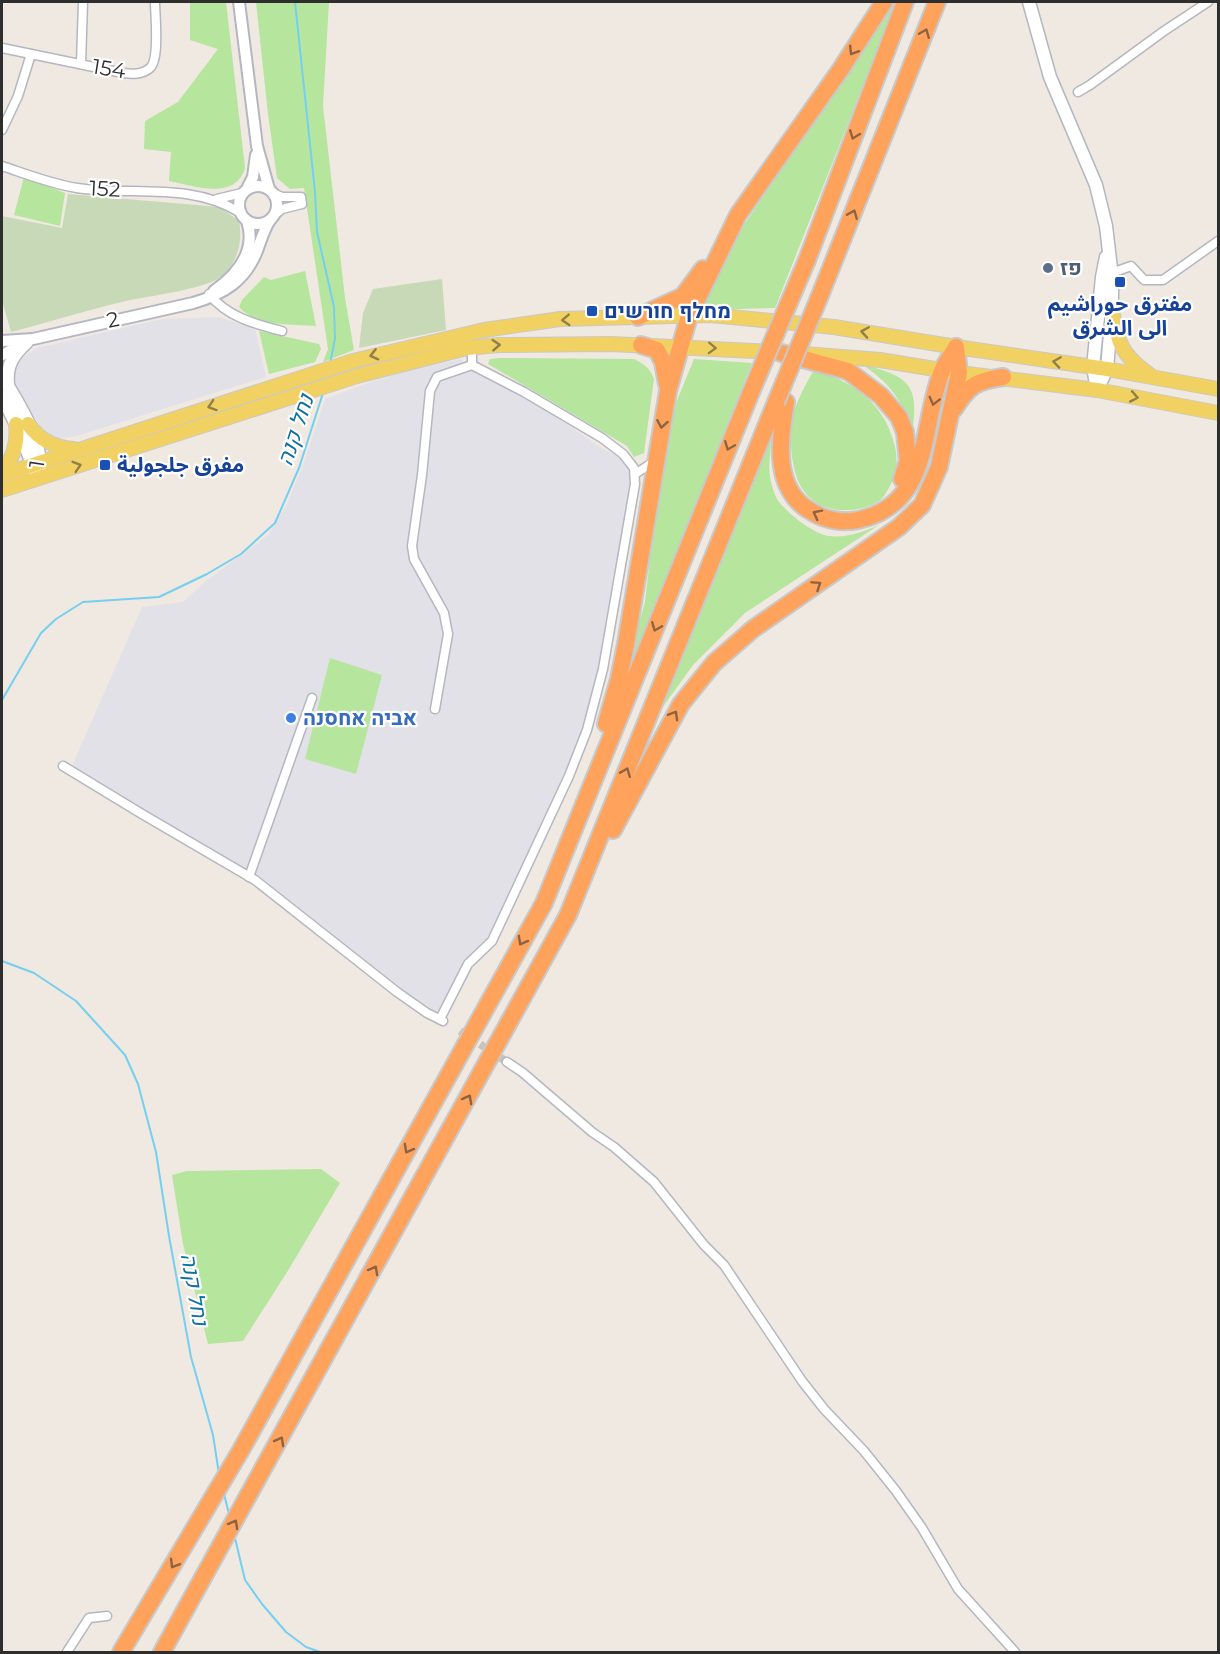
<svg xmlns="http://www.w3.org/2000/svg" width="1220" height="1654" font-family="Montserrat,'Noto Sans Arabic',Heebo,sans-serif">
	<style>
		.industrial { fill: #e3e1e8 }
		.green { fill: #b6e59e }
		.cemetery { fill: #c8d9b8 }
		.lines { fill: none; stroke-linecap: round; stroke-linejoin: round }
		.stream { stroke: #75cff0; stroke-width: 2 }
		.minor-tunnel { stroke: #c8c4bd; stroke-width: 8; stroke-dasharray: 8 4; stroke-linecap: butt }
		.minor-casing { stroke: #b4b7c1; stroke-width: 11 }
		.tertiary-casing { stroke: #b4b7c1; stroke-width: 14 }
		.secondary-casing { stroke: #b4b7c1; stroke-width: 15 }
		.primary-casing { stroke: #c9c9c9; stroke-width: 16 }
		.motorway-casing { stroke: #c9c9c9; stroke-width: 20 }
		.minor { stroke: #fff; stroke-width: 8 }
		.tertiary { stroke: #fff; stroke-width: 10 }
		.secondary { stroke: #fff; stroke-width: 12 }
		.primary { stroke: #f2d163; stroke-width: 14 }
		.motorway { stroke: #ffa35c; stroke-width: 16 }
		.motorway-bridge-casing { stroke: #c9c9c9; stroke-width: 20; stroke-linecap: butt }
		.motorway-bridge { stroke: #ffa35c; stroke-width: 16 }
		.oneway { stroke: #8c6343 }
		.oneway2 { stroke: #908048 }
		.service-dot { fill: #5c6f8a; stroke: #fff; stroke-width: 2 }
		.transit-dot { fill: #1a4fb4; stroke: #fff; stroke-width: 2 }
		.shop-dot { fill: #3f7fe0; stroke: #fff; stroke-width: 2 }
		.labels { text-anchor: middle; stroke-width: 4.5; stroke-linejoin: round; paint-order: stroke }
		.street-label { font-size: 21px; fill: #2e2e2e; stroke: #fff }
		.service-label { font-size: 21px; font-weight: bold; fill: #4e5e75; stroke: #fff; text-anchor: start }
		.transit-label { font-size: 21px; font-weight: bold; fill: #164399; stroke: #fff; text-anchor: start }
		.shop-label { font-size: 21px; font-weight: bold; fill: #366cbe; stroke: #fff; text-anchor: start }
		.water-label { font-size: 22px; font-style: italic; fill: #0d6fa3; stroke: #fff }
	</style>
	<rect width="100%" height="100%" fill="#efe9e1"/>
	<g class="industrial">
		<path d="M219 317 255 329 266 377 73 437 60 438 52 437 39 425 12 378 17 365 23 357 37 348 162 319Z"/>
		<path d="M460 359 472 370 523 395 603 449 621 458 628 470 633 485 595 690 581 737 563 780 489 939 464 960 439 1013 409 995 275 890 72 766 142 607 183 602 206 581 268 535 286 506 302 468 325 399 365 384 402 372Z"/>
	</g>
	<g class="green">
		<path d="M190 2H226L245 168C235 201 194 186 169 181L171 152 144 149 145 121 178 102 218 49 190 40Z"/>
		<path d="M256 2H329L323 106 345 298 354 350 323 362 328 349 304 188 290 189 277 178 268 114Z"/>
		<path d="M894 2H896L775 308 703 310 717 275 744 225Z"/>
		<path d="M24 177 65 193 60 226 14 215Z"/>
		<path d="M305 271 316 326C291 324 256 327 239 307L242 300 264 277 271 280Z"/>
		<path d="M259 331 319 344 321 349 315 362 269 374Z"/>
		<path d="M500 358 634 359C644 364 650 368 654 379L644 453 634 457 627 446 488 364 490 359Z"/>
		<path d="M694 359 752 363 616 705 645 602 657 498 676 403Z"/>
		<path d="M860 363C900 376 920 377 913 427 897 395 890 383 860 363Z"/>
		<path d="M814 370C848 380 879 399 891 434 899 455 899 472 887 491 885 494 883 499 879 501 857 515 819 514 804 491 797 482 794 469 792 457 790 441 791 418 797 403 802 391 808 380 814 370Z"/>
		<path d="M771 439C771 451 768 465 770 477 771 483 774 493 777 499 785 512 815 535 829 536 847 538 863 532 879 525L745 613 693 665 662 708Z"/>
		<path d="M330 658 382 675 356 774 305 759Z"/>
		<path d="M321 1169 340 1183 289 1269 243 1341 208 1344 183 1244 172 1175 187 1171Z"/>
	</g>
	<g class="cemetery">
		<path d="M68 194 220 207 239 221C243 241 238 261 223 275 209 289 148 296 126 301 87 310 49 322 11 332L2 300V216L62 228Z"/>
		<path d="M442 279 446 330 359 348 363 313 373 289Z"/>
	</g>
	<g class="lines">
		<g class="stream">
			<path d="M295 2 315 192 317 232 334 307 335 339 330 364"/>
			<path d="M2 700 41 633 56 619 83 602 159 597 207 574 241 554 275 523 299 468 323 393"/>
			<path d="M2 961 34 973 76 1001 125 1055 138 1084 156 1152 169 1236 191 1357 213 1435 219 1474"/>
			<path d="M224 1494 229 1514"/>
			<path d="M234 1534 245 1580 262 1604 286 1632 306 1647 320 1652"/>
		</g>
		<path class="minor-tunnel" d="M460 1031 507 1062"/>
		<g class="minor-casing">
			<g id="minor">
				<path d="M2 48 123 73C132 74 142 75 150 68 160 59 155 15 155 2"/>
				<path d="M81 64 83 2"/>
				<path d="M1078 92 1090 85 1164 31 1208 2"/>
				<path d="M2 130 18 96 31 54"/>
				<path d="M2 166C26 174 51 184 77 188 131 196 191 182 239 212"/>
				<path d="M273 193 282 197H301L302 204 282 209 274 215"/>
				<path d="M217 199 242 193"/>
				<path d="M1109 274 1131 266 1144 280H1163L1218 241"/>
				<path d="M209 294C227 317 255 324 282 331"/>
				<path d="M635 474 655 461"/>
				<path d="M435 709 448 634 444 613 414 559 412 546 422 475 430 391 437 377 472 365V348"/>
				<path d="M63 766 142 814 255 880 397 992 427 1013 443 1021"/>
				<path d="M249 877 312 698"/>
				<path d="M440 1019 468 964 492 941 569 776 587 730 603 669 635 484 634 468 623 454 602 438 524 392 472 365"/>
				<path d="M507 1062 522 1072 592 1132 614 1147 654 1182 704 1245 724 1265 802 1381 824 1409 864 1451 896 1491 922 1528 958 1589 1015 1652"/>
				<path d="M67 1652 89 1618 107 1616"/>
			</g>
		</g>
		<g class="tertiary-casing">
			<g id="tertiary">
				<path d="M239 2 257 146 269 189"/>
				<circle cx="258" cy="205" r="19"/>
				<path d="M248 187 253 177 256 155"/>
				<path d="M214 291C238 274 257 251 247 221"/>
				<path d="M2 341 33 339 193 303C224 294 245 281 257 251 261 240 264 229 270 220"/>
				<path d="M2 355 22 344"/>
			</g>
		</g>
		<g class="secondary-casing">
			<g id="secondary">
				<path d="M1029 2 1050 77 1096 185 1106 226 1112 277V310L1107 369 1097 390"/>
				<path d="M2 376C16 399 45 444 39 471"/>
				<path d="M8 385C6 365 13 355 27 342"/>
				<path d="M1097 390 1093 367 1102 277 1106 257"/>
				<path d="M2 396 21 435 36 474"/>
			</g>
		</g>
		<g class="primary-casing">
			<g id="primary">
				<path d="M1112 310C1118 343 1121 355 1150 375"/>
				<path d="M804 354 880 360 959 373 1097 390 1218 413"/>
				<path d="M28 424C40 440 54 448 74 449"/>
				<path d="M2 471C14 458 18 442 16 424"/>
				<path d="M2 475 353 361 484 330 560 319 711 315 834 327 956 347 1107 369 1218 389"/>
				<path d="M2 490 357 376 467 348 499 345 611 344 775 352"/>
			</g>
		</g>
		<g class="motorway-casing">
			<g id="motorway">
				<path d="M807 260 905 2"/>
				<path d="M819 298 937 2"/>
				<path d="M638 317 683 296 703 269"/>
				<path d="M641 345 657 350 663 362 667 384"/>
				<path d="M781 353 848 371 881 396 899 417 905 432 908 461 902 479"/>
				<path d="M786 402C780 436 773 481 803 506 819 518 838 524 858 520 933 504 920 426 942 371 945 363 952 355 956 347"/>
				<path d="M954 409C969 385 976 381 1003 377"/>
				<path d="M606 724 619 679 626 644 668 391 689 316 738 215 841 69 884 2"/>
				<path d="M613 830 681 704 714 663 753 629 899 527 922 505 939 467 959 373 956 347"/>
				<path d="M121 1652 241 1450 544 903 751 392"/>
				<path d="M162 1652 568 915 776 402"/>
			</g>
		</g>
		<use href="#minor" class="minor"/>
		<use href="#tertiary" class="tertiary"/>
		<use href="#secondary" class="secondary"/>
		<use href="#primary" class="primary"/>
		<use href="#motorway" class="motorway"/>
		<g class="motorway-bridge-casing">
			<g id="motorway-bridge">
				<path d="M751 392 807 260"/>
				<path d="M776 402 819 298"/>
			</g>
		</g>
		<use href="#motorway-bridge" class="motorway-bridge"/>
	</g>
	<defs><path id="oneway-chevron" d="M-2-3.5L2.5 0L-2 3.5" fill="none" stroke-width="1.6" stroke-linecap="round" stroke-linejoin="round" transform="scale(1.5)"/></defs>
	<g class="oneway">
		<use href="#oneway-chevron" transform="translate(925 33) rotate(-68)"/>
		<use href="#oneway-chevron" transform="translate(853 51) rotate(122)"/>
		<use href="#oneway-chevron" transform="translate(854 135) rotate(111)"/>
		<use href="#oneway-chevron" transform="translate(853 214) rotate(-68)"/>
		<use href="#oneway-chevron" transform="translate(934 401) rotate(104)"/>
		<use href="#oneway-chevron" transform="translate(662 424) rotate(100)"/>
		<use href="#oneway-chevron" transform="translate(729 446) rotate(112)"/>
		<use href="#oneway-chevron" transform="translate(817 514) rotate(-153)"/>
		<use href="#oneway-chevron" transform="translate(817 585) rotate(-34)"/>
		<use href="#oneway-chevron" transform="translate(656 627) rotate(112)"/>
		<use href="#oneway-chevron" transform="translate(674 715) rotate(-60)"/>
		<use href="#oneway-chevron" transform="translate(626 772) rotate(-68)"/>
		<use href="#oneway-chevron" transform="translate(522 941) rotate(119)"/>
		<use href="#oneway-chevron" transform="translate(468 1099) rotate(-61)"/>
		<use href="#oneway-chevron" transform="translate(408 1149) rotate(119)"/>
		<use href="#oneway-chevron" transform="translate(374 1270) rotate(-61)"/>
		<use href="#oneway-chevron" transform="translate(280 1441) rotate(-61)"/>
		<use href="#oneway-chevron" transform="translate(234 1524) rotate(-61)"/>
		<use href="#oneway-chevron" transform="translate(174 1564) rotate(121)"/>
	</g>
	<g class="oneway2">
		<use href="#oneway-chevron" transform="translate(566 320) rotate(177)"/>
		<use href="#oneway-chevron" transform="translate(865 332) rotate(-171)"/>
		<use href="#oneway-chevron" transform="translate(496 345) rotate(-4)"/>
		<use href="#oneway-chevron" transform="translate(712 348) rotate(2)"/>
		<use href="#oneway-chevron" transform="translate(374 355) rotate(166)"/>
		<use href="#oneway-chevron" transform="translate(1057 362) rotate(-172)"/>
		<use href="#oneway-chevron" transform="translate(1134 397) rotate(11)"/>
		<use href="#oneway-chevron" transform="translate(212 406) rotate(162)"/>
		<use href="#oneway-chevron" transform="translate(77 466) rotate(-17)"/>
	</g>
	<circle class="service-dot" cx="1048" cy="268" r="6"/>
	<g class="transit-dot">
		<rect x="1114" y="276" width="12" height="12" rx="3"/>
		<rect x="586" y="305" width="12" height="12" rx="3"/>
		<rect x="99" y="459" width="12" height="12" rx="3"/>
	</g>
	<circle class="shop-dot" cx="291" cy="718" r="6"/>
	<g class="labels">
		<g class="street-label">
			<text transform="translate(109 69) rotate(9)" y="7">154</text>
			<text transform="translate(105 189) rotate(3)" y="7">152</text>
			<text transform="translate(113 320) rotate(-12)" y="7">2</text>
			<text transform="translate(37 464) rotate(-82)" y="7">1</text>
		</g>
		<g class="service-label">
			<text x="1060" y="275">פז</text>
		</g>
		<g class="transit-label">
			<text x="1120" y="311" text-anchor="middle">مفترق حوراشيم<tspan x="1120" dy="24">الى الشرق</tspan></text>
			<text x="604" y="318">מחלף חורשים</text>
			<text x="117" y="472">مفرق جلجولية</text>
		</g>
		<g class="shop-label">
			<text x="303" y="725">אביה אחסנה</text>
		</g>
		<g class="water-label">
			<text transform="translate(295 430) rotate(-72)" y="8">נחל קנה</text>
			<text transform="translate(195 1289) rotate(80)" y="8">נחל קנה</text>
		</g>
	</g>
	<rect width="1220" height="1654" fill="none" stroke="#2e2e2e" stroke-width="6"/>
</svg>
